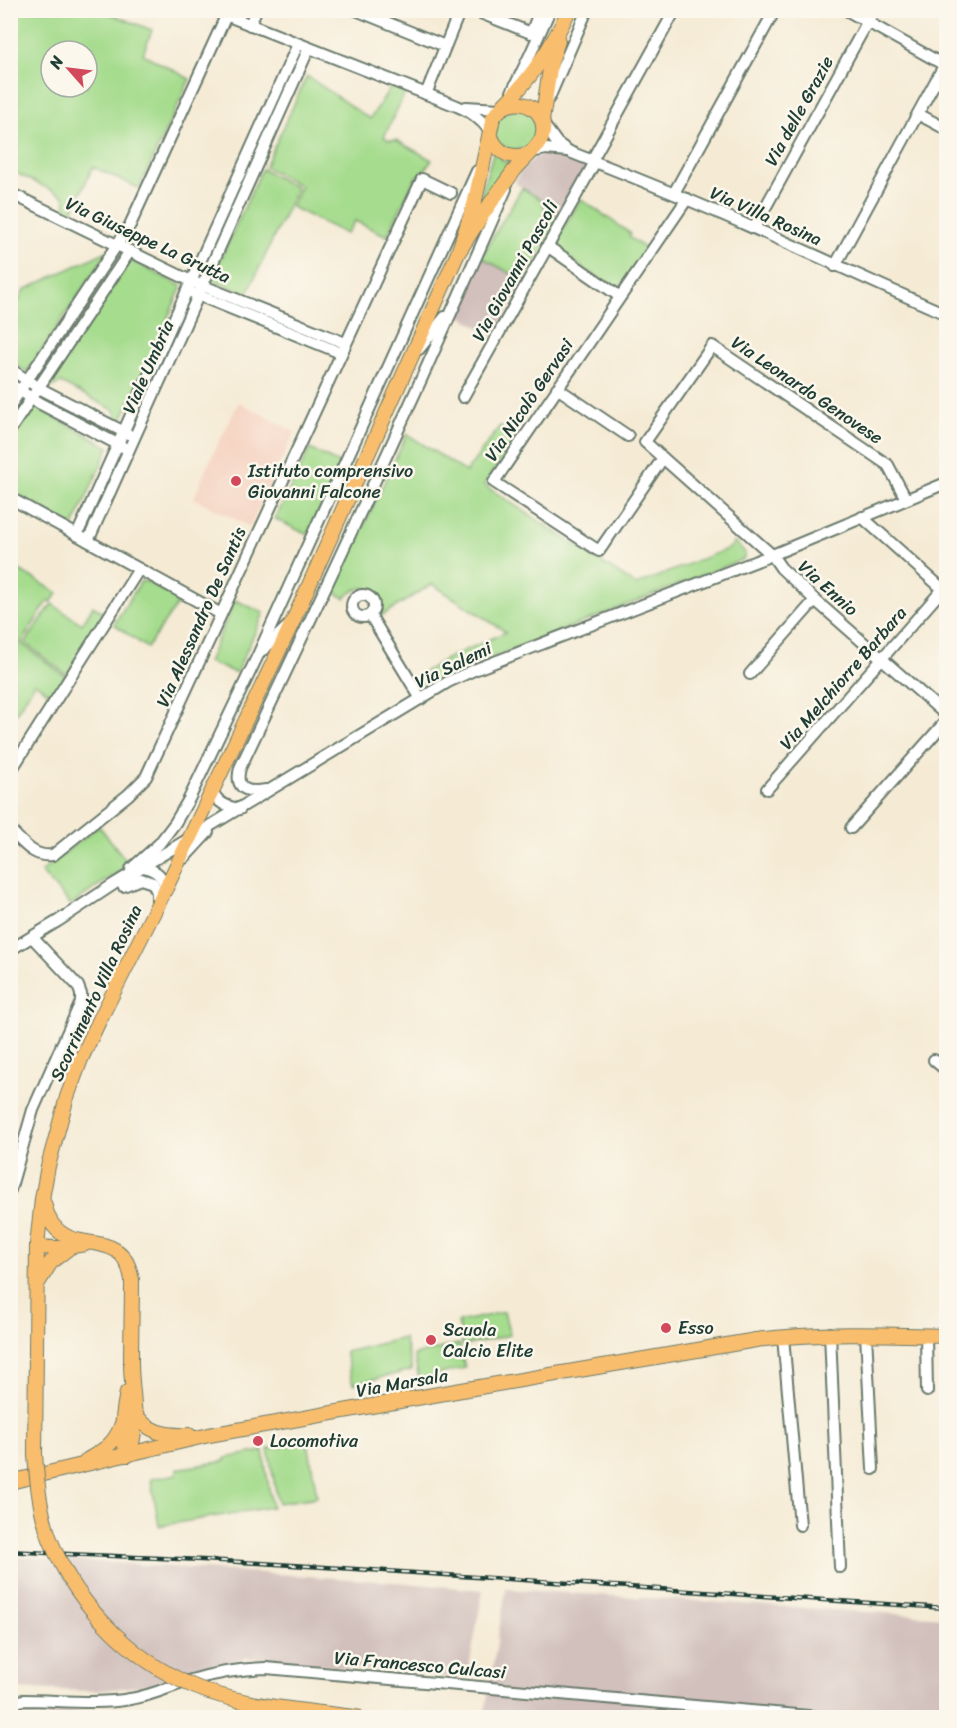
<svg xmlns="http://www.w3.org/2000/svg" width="957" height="1728" font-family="Sriracha,sans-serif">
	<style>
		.built { fill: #f5d3c1 }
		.industrial { fill: #d1c0bc }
		.green { fill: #a5dc8d; stroke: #628c60; stroke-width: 1.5; fill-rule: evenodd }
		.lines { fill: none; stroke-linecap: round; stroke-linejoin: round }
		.minor-casing { stroke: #6a7a6c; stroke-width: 14 }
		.major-casing { stroke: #6a7a6c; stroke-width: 16 }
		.minor { stroke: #fff; stroke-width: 10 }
		.major { stroke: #f9be6d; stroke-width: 14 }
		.rail-casing { stroke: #1f3d34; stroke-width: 4.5 }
		.rail { stroke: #fbf7ec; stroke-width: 2; stroke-dasharray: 7; stroke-linecap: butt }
		.major-bridge-casing { stroke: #6a7a6c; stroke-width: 16; stroke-linecap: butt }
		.major-bridge { stroke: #f9be6d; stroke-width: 14 }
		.poi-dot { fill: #d1495b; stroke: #fbf7ec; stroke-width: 2 }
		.labels { text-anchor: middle; stroke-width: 5; stroke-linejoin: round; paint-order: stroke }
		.street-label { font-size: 18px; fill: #1f3d34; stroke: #fbf7ec }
		.poi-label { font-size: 18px; fill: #1f3d34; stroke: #fbf7ec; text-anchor: start }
	</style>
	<rect width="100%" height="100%" fill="#fbf7ec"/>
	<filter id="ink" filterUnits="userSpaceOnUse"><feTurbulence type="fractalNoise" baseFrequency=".0167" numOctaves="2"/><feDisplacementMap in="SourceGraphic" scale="12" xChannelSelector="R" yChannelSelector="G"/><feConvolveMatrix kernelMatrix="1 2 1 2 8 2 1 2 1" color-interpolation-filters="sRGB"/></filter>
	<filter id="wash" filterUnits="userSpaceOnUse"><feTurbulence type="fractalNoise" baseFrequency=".008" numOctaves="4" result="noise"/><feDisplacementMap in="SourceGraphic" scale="24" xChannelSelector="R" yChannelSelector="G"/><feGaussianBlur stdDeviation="1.35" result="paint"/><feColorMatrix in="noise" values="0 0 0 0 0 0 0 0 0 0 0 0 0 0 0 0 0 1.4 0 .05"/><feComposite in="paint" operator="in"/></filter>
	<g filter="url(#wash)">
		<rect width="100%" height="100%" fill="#f5ebd5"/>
		<path class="built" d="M239 402 295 432 250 527 194 498 208 464Z"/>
		<g class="industrial">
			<path d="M547 153 561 154 590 164 561 217 544 208 542 200 515 183 519 173 535 157Z"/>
			<path d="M481 257 524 281 493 336 456 313Z"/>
			<path d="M10 1556 394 1582 483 1590 467 1679 247 1658 216 1665 148 1685 97 1691 11 1689Z"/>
			<path d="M506 1589 946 1617V1717L484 1718Z"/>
			<path d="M21 1707 113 1714 163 1717H11V1714Z"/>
		</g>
		<g class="green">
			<path d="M19 10 103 11 152 30 143 54 190 79 139 188 93 167 71 213 67 211 64 196 14 172 11 173V30ZM51 51H87V87H51Z"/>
			<path d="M307 76 370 119 392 85 406 91 384 137 389 140H396L432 160 425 170 416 177 387 236 355 221 346 234 291 207 301 186 265 167Z"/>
			<path d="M522 107 540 123 533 147 509 151 496 140 495 123 499 115Z"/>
			<path d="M493 153 506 162 512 164 475 217Z"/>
			<path d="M262 169 297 188 247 294 211 280Z"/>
			<path d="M522 188 542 200 544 208 561 217 524 281 481 257Z"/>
			<path d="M581 199 631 234 629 237 646 249 618 291 552 247Z"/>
			<path d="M109 250 27 372 11 361 10 319 24 290Z"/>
			<path d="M130 260 182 286 119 426 118 425 114 410 61 383 48 388 45 387Z"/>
			<path d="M34 406 109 447 73 527 11 491V442Z"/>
			<path d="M500 426 517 437 484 485 636 585 730 548 734 542 745 552 744 559 499 655 453 674 431 686H426L415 677 446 659 506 632 432 584 378 618C392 594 364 576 345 598L333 592 407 434 466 472Z"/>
			<path d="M310 449 341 464 308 535 275 519Z"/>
			<path d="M11 565 58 593 51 602 48 601 21 643 65 676 53 696 35 683 11 721Z"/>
			<path d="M141 581 148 582 180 600 147 648 114 624Z"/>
			<path d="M235 600 264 613 236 673 208 662Z"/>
			<path d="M52 604 82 624 93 606 106 614 67 675 25 643Z"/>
			<path d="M99 826 129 864 71 905 41 872Z"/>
			<path d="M504 1312 510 1335 463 1346 458 1322Z"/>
			<path d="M404 1338 412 1370 353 1384 345 1352Z"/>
			<path d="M459 1344 465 1368 419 1379 414 1355Z"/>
			<path d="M308 1442 317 1497 278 1503 268 1449Z"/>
			<path d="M263 1451 272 1507 159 1526 151 1479 177 1474V1469L225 1461V1458Z"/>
		</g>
	</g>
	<g filter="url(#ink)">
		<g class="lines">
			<g class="minor-casing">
				<g id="minor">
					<path d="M213 10 457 106C471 112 480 118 490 131"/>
					<path d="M356 10 445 46"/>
					<path d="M473 10 531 33 540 10"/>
					<path d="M846 10 946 66"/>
					<path d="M250 25 256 10"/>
					<path d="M512 92 530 55 550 10"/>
					<path d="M426 94 460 10"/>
					<path d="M549 98 587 10"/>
					<path d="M466 107 499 109"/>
					<path d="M918 114 946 129"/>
					<path d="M543 124 557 143 570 152C631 176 691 200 751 227 816 255 881 286 946 314"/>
					<path d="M531 152 546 149 567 151"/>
					<path d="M592 160 675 10"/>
					<path d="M10 193 191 281 345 343"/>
					<path d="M674 193 775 10"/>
					<path d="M754 228 874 10"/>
					<path d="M547 246 619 296"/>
					<path d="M835 266 946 62"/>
					<path d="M193 293 341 353"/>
					<path d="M419 349 445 317"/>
					<path d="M10 369 39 388 128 434"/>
					<path d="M10 384 39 403 123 447"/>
					<path d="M557 388 628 436"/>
					<path d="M463 397 595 162"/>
					<path d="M10 406 130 225 226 16"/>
					<path d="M10 430 130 251"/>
					<path d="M663 458 599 551 494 482 687 199"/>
					<path d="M10 498 221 614"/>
					<path d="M906 499 888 465 712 346 645 442 772 555 781 568 815 600 946 715"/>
					<path d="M862 517 946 592"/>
					<path d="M77 535 298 44"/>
					<path d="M88 541 309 48"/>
					<circle cx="363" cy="606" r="11"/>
					<path d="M370 615 421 699"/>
					<path d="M263 650 288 626"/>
					<path d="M750 674 815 600"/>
					<path d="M10 772 139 569"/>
					<path d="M767 789 943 589"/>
					<path d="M266 790C248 793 234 790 240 768 332 576 421 383 506 189"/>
					<path d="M212 791C218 803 226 807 240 809"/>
					<path d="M851 828 946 721"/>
					<path d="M10 830C23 842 33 858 53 855L128 795 146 777 422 179 451 193"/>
					<path d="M184 858 208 832"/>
					<path d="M143 867C156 870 162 875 166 888"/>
					<path d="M131 869 159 844 175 823 189 799 258 655 477 171"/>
					<path d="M123 886 141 879 153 883 157 892V906"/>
					<path d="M10 950 58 921 114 884 448 682 474 670 772 555 946 483"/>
					<path d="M934 1060 946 1070"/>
					<path d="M10 1190 33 1110 81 1002V994L78 986 32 937"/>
					<path d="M830 1333 840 1567"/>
					<path d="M866 1334 873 1469"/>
					<path d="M926 1335 927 1391"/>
					<path d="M783 1337 800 1525"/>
					<path d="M10 1704 23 1700C57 1700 98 1705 130 1699 151 1696 169 1687 188 1681 214 1673 239 1669 266 1668L831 1718"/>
				</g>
			</g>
			<g class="major-casing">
				<g id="major">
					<path d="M502 107C530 80 553 45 569 10"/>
					<path d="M542 121 551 62 558 41"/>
					<path d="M490 134C496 152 510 160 529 154"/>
					<path d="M44 1203C46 1211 48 1219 53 1225 77 1257 123 1225 132 1280 132 1308 131 1335 131 1363 131 1393 141 1426 128 1455"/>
					<path d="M37 1245C54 1251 68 1247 85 1244"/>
					<path d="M38 1283 51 1262 69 1248"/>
					<path d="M127 1392C123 1415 119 1432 128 1455"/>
					<path d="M134 1411C146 1433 166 1436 189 1435"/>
					<path d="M35 1454 37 1245 42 1199 48 1166 67 1097 81 1059 99 1021 166 888 293 621 458 253 474 205 493 118C510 90 551 106 542 137 539 147 520 162 513 172 493 199 475 225 458 253"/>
					<path d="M87 1460C102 1451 115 1444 121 1426"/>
					<path d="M10 1482 209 1435 456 1391 756 1340C821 1332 881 1334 946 1336"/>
				</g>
			</g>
			<use href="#minor" class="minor"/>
			<use href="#major" class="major"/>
			<g class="rail-casing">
				<path id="rail" d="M10 1551C94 1556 177 1558 260 1563 489 1577 718 1593 946 1608"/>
			</g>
			<use href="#rail" class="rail"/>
			<g class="major-bridge-casing">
				<path id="major-bridge" d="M35 1454C37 1483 40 1512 50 1539 77 1608 138 1668 209 1692 257 1708 311 1711 361 1718"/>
			</g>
			<use href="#major-bridge" class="major-bridge"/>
		</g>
	</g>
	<g class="poi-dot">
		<circle cx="236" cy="481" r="6"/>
		<circle cx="666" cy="1328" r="6"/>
		<circle cx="431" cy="1340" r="6"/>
		<circle cx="258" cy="1441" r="6"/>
	</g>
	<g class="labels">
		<g class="street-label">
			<text transform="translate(799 111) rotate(-61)" y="6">Via delle Grazie</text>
			<text transform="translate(766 216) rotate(24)" y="6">Via Villa Rosina</text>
			<text transform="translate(148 240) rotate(25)" y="6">Via Giuseppe La Grutta</text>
			<text transform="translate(515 271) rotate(-61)" y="6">Via Giovanni Pascoli</text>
			<text transform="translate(148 367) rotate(-66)" y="6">Viale Umbria</text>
			<text transform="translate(807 390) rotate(34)" y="6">Via Leonardo Genovese</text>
			<text transform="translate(529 400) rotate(-56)" y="6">Via Nicolò Gervasi</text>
			<text transform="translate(828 588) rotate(42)" y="6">Via Ennio</text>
			<text transform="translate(201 617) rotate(-66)" y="6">Via Alessandro De Santis</text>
			<text transform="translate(453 665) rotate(-26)" y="6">Via Salemi</text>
			<text transform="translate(843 678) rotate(-49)" y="6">Via Melchiorre Barbara</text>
			<text transform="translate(96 993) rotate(-65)" y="6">Scorrimento Villa Rosina</text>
			<text transform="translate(402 1383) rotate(-10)" y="6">Via Marsala</text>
			<text transform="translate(420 1665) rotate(5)" y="6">Via Francesco Culcasi</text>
		</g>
		<g class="poi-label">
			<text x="248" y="477">Istituto comprensivo<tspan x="248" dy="21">Giovanni Falcone</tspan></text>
			<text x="678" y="1334">Esso</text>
			<text x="443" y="1336">Scuola<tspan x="443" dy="21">Calcio Elite</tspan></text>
			<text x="270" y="1447">Locomotiva</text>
		</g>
	</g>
	<rect width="957" height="1728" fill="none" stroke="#fbf7ec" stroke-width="36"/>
	<g transform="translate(69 69) rotate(298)"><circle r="28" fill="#fbf7ec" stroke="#a3ada2" stroke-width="1.5"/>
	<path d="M0-4.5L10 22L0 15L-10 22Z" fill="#d1495b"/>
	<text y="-9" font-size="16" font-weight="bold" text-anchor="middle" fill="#1f3d34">N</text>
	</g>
</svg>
